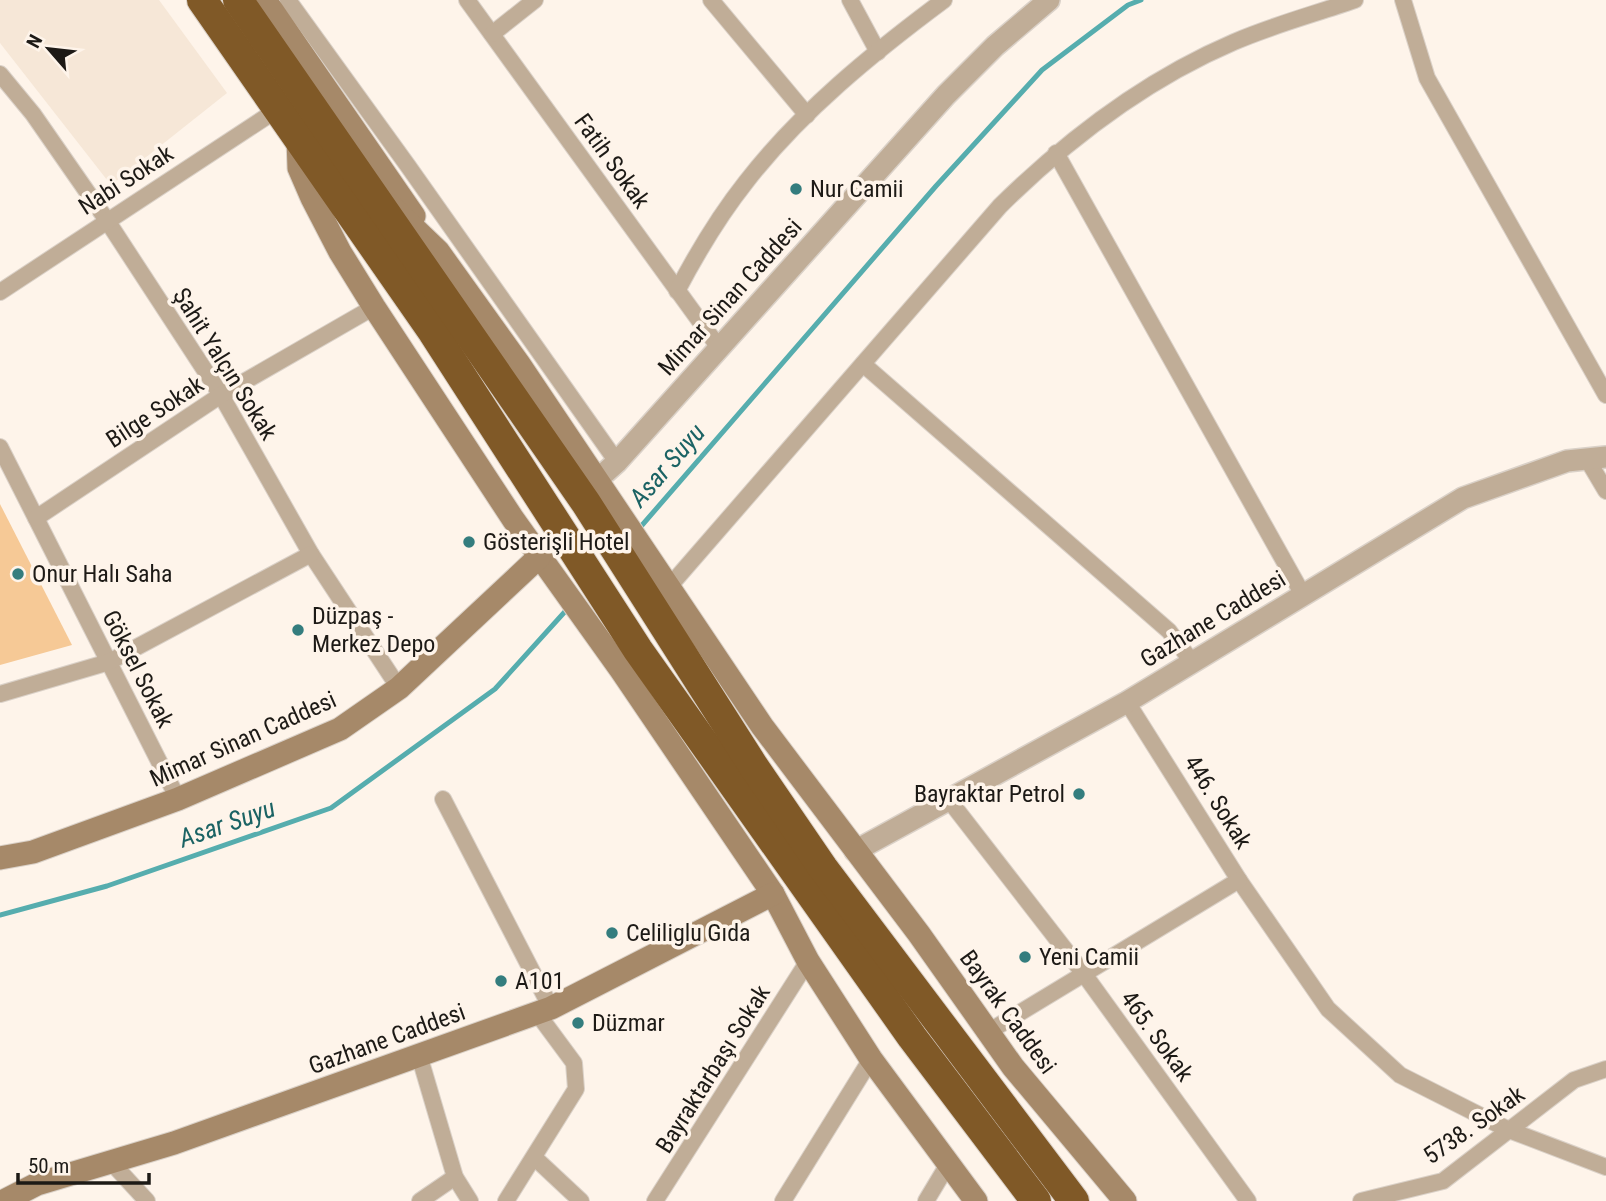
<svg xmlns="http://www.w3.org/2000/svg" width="1606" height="1201" font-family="'Roboto Condensed',sans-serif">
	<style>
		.built { fill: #f6e7d7 }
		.garden { fill: #f6c996 }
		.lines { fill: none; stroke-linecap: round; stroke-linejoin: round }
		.stream { stroke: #56adae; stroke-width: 5 }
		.minor-casing { stroke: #dad1c8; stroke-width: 18 }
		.tertiary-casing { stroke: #dad1c8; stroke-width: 24 }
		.secondary-casing { stroke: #dad1c8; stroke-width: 25 }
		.motorway-casing { stroke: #dad1c8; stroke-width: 32 }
		.minor { stroke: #c0ad97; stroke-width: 16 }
		.tertiary { stroke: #c0ad97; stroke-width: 21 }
		.secondary { stroke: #a68969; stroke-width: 23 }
		.motorway { stroke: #805927; stroke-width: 30 }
		.poi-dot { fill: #347d7e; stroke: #fef4ea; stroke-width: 2.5 }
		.labels { text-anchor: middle; stroke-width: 7; stroke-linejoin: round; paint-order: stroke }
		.street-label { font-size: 24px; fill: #1d1a16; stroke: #fef4ea }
		.poi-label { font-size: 24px; fill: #1d1a16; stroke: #fef4ea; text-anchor: start }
		.water-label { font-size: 26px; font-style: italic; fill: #1b6364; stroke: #fef4ea }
	</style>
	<rect width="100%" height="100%" fill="#fef4ea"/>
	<path class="built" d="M0 0H159L227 93 111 185 0 43Z"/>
	<path class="garden" d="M0 504 72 645 0 665Z"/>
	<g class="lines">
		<g class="stream">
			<path d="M637 531 936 186 1042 70 1128 5 1141 0"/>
			<path d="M0 915 107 886 331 808 495 689 570 606"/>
		</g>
		<g class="minor-casing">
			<g id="minor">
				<path d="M288 0 408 166 617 462"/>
				<path d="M467 0 720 349"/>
				<path d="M711 0 807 115"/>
				<path d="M850 0 878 52"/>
				<path d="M1403 0 1427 78 1606 395"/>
				<path d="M492 34 535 0"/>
				<path d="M0 74 33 114 106 219 221 395 311 554 399 688"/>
				<path d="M1056 153 1303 595"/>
				<path d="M677 291C697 253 719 216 746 182 800 112 874 52 944 0"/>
				<path d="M0 292 278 109"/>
				<path d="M863 364 1169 631 1192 662"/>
				<path d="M0 447 178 799"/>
				<path d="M1587 459 1606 491"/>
				<path d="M36 518 221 395 374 307"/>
				<path d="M668 588 1000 206C1069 138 1145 80 1234 42 1273 25 1315 14 1355 0"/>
				<path d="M0 694 109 662 311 554"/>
				<path d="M1127 702 1239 880 1328 1009 1400 1075 1509 1130 1606 1167"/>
				<path d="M443 799 551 1008"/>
				<path d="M949 800 1084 974 1248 1201"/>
				<path d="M988 1032 1239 880"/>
				<path d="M419 1055 455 1177 470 1201"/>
				<path d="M536 1159 581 1201"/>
				<path d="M111 1162 147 1201"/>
				<path d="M420 1201 455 1177"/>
				<path d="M506 1201 576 1089 574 1063 537 1013"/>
				<path d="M655 1201 808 961"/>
				<path d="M783 1201 871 1059"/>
				<path d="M926 1201 947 1166"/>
				<path d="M1361 1201 1443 1181 1574 1080 1606 1069"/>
			</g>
		</g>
		<g class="tertiary-casing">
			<g id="tertiary">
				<path d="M597 480 617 462 946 95 995 46 1049 0"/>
				<path d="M855 851 1127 702 1463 498 1567 461 1606 457"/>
			</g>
		</g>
		<g class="secondary-casing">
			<g id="secondary">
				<path d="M265 0 414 216"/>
				<path d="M298 139 299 168 312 198 340 252 374 307 513 519 621 670 773 894 808 961 871 1059 976 1201"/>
				<path d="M390 205 438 251 519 364 762 726 919 934 1013 1067 1125 1201"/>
				<path d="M0 858 33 852 178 799 340 729 399 688 539 557"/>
				<path d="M4 1201 37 1184 174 1143 551 1008 773 894"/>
			</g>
		</g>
		<g class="motorway-casing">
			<g id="motorway">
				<path d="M202 0 433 332 638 650 912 1037 1036 1201"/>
				<path d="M238 0 586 503 754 767 823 868 1074 1201"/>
			</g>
		</g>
		<use href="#minor" class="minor"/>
		<use href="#tertiary" class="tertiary"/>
		<use href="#secondary" class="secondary"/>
		<use href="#motorway" class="motorway"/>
	</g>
	<g class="poi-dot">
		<circle cx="796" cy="189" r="7"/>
		<circle cx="469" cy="542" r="7"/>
		<circle cx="18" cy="574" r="7"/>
		<circle cx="298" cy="630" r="7"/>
		<circle cx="1079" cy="794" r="7"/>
		<circle cx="612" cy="933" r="7"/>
		<circle cx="1025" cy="957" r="7"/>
		<circle cx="501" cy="981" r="7"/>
		<circle cx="578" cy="1023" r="7"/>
	</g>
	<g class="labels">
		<g class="street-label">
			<text transform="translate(612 161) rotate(54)" y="8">Fatih Sokak</text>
			<text transform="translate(126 180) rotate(-33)" y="8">Nabi Sokak</text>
			<text transform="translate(730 297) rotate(-48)" y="8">Mimar Sinan Caddesi</text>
			<text transform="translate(225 364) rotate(58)" y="8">Şahit Yalçın Sokak</text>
			<text transform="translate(155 412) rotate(-33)" y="8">Bilge Sokak</text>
			<text transform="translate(1213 619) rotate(-31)" y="8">Gazhane Caddesi</text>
			<text transform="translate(138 669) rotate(63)" y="8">Göksel Sokak</text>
			<text transform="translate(243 739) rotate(-24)" y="8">Mimar Sinan Caddesi</text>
			<text transform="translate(1218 802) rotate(58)" y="8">446. Sokak</text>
			<text transform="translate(1008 1012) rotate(54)" y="8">Bayrak Caddesi</text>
			<text transform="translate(1157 1036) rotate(54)" y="8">465. Sokak</text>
			<text transform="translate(387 1039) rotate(-20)" y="8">Gazhane Caddesi</text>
			<text transform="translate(713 1069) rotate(-58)" y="8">Bayraktarbaşı Sokak</text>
			<text transform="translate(1474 1125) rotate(-35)" y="8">5738. Sokak</text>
		</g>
		<g class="poi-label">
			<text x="810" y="197">Nur Camii</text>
			<text x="483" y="550">Gösterişli Hotel</text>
			<text x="32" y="582">Onur Halı Saha</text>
			<text x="312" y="624">Düzpaş -<tspan x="312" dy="28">Merkez Depo</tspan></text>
			<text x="1065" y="802" text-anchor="end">Bayraktar Petrol</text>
			<text x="626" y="941">Celiliglu Gıda</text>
			<text x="1039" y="965">Yeni Camii</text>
			<text x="515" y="989">A101</text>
			<text x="592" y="1031">Düzmar</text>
		</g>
		<g class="water-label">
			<text transform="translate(667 465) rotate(-49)" y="9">Asar Suyu</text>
			<text transform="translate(227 823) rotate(-19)" y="9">Asar Suyu</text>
		</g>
	</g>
	<g transform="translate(49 49) rotate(298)" stroke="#fef4ea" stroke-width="5" paint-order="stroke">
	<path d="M0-5L12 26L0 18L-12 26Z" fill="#1d1a16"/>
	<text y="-10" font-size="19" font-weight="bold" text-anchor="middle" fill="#1d1a16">N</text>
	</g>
	<path d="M18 1173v10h131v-10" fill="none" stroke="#1d1a16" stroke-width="3.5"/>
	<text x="28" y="1173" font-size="21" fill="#1d1a16" stroke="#fef4ea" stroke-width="5" paint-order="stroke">50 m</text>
</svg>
